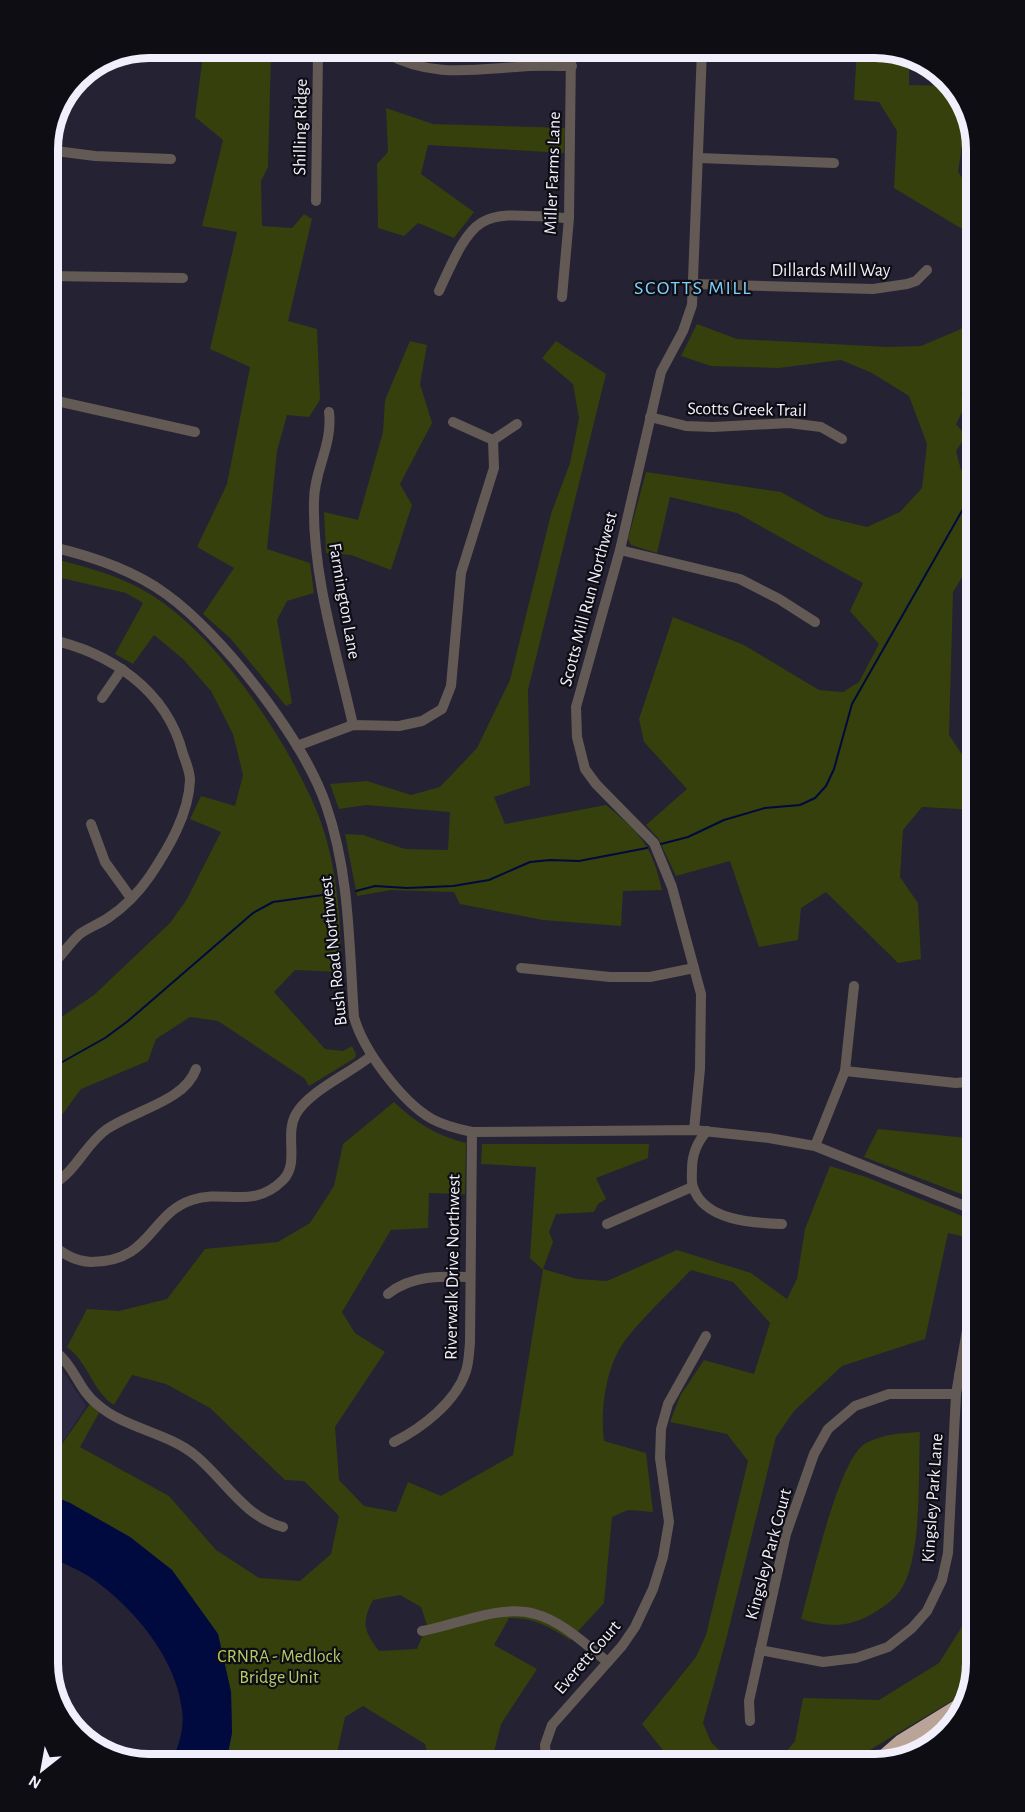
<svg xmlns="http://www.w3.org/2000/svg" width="1025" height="1812" font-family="'Alegreya Sans',sans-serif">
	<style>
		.built { fill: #2d2940 }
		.green { fill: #35400c; fill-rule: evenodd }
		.water { fill: #000a3e }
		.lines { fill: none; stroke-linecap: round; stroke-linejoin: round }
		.stream { stroke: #000a3e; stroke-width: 2 }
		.minor { stroke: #635a55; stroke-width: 10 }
		.highway { stroke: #baa498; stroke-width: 15 }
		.labels { text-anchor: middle; stroke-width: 4.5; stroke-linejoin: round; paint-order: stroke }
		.street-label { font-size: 18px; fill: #f1effb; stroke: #0e0d14 }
		.park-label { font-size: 18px; fill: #b4cc66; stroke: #0e0d14 }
		.neighbourhood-label { font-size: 20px; letter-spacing: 1.5px; fill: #7dcffa; stroke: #0e0d14 }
		.rim { fill: none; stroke: #f1effb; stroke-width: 8 }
	</style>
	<rect width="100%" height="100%" fill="#252233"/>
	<path class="built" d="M48 1360 60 1367 86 1406 53 1457 48 1455Z"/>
	<g class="green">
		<path d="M857 48H883L909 58V85L951 86 969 110 972 125 963 139 958 172 977 199V238L894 188 897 131 879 102 854 100Z"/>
		<path d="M271 54 268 167 261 181 262 226 292 228 304 214 312 219 288 321 317 329 320 400 309 417 287 415 277 451 267 549 310 563 314 593 287 601 277 620 292 703 286 706 231 639 203 614 234 568 197 547 227 484 250 367 210 349 237 232 202 226 223 140 195 117 203 55Z"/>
		<path d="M386 108 433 124 565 128 564 153 428 145 421 174 474 212 454 238 418 223 404 236 378 228 377 164 388 152Z"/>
		<path d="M977 302V368L961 394 977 404V408L963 410 956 424 966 436 956 451 961 470 977 473V553L953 592 949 735 963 756 977 763V810L922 807 903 830 900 877 918 903 921 959 898 963 826 892 801 908 798 940 759 947 730 861 676 876 658 838 646 825 687 789 644 742 639 719 673 617 744 645 819 690 843 692 859 682 879 644 850 611 863 583 737 513 670 497 657 553 631 545 628 539 646 472 781 492 826 517 867 527 900 512 922 488 927 444 909 396 872 373 841 360 778 368 711 366 681 356 697 324 737 339 888 347 921 346 961 329Z"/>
		<path d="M410 341 427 345 420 384 432 423 400 484 412 505 391 570 351 555 326 553 324 512 358 520 383 432 385 400Z"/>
		<path d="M556 341 606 374 528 690 530 785 494 797 505 824 606 805C640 833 652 845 662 890L623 891 621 926 543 920 460 904 454 892 391 890 357 896 345 834 363 835 405 849 448 850 450 812 366 805 339 809 330 784 367 781 411 795 440 787 477 748 510 680 551 514 570 463 579 418 573 384 542 358Z"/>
		<path d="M48 557C83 566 119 575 150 594 216 634 285 737 315 807 337 858 341 918 341 972L295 970 274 992 325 1049 343 1051 352 1046 356 1054 355 1058 309 1086 305 1079 218 1021 190 1017 156 1039 148 1061 81 1089 48 1134V1026L94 995 170 923 187 899 221 832 190 819 201 796 235 806 243 775 233 734 211 691 183 659 154 635 133 664 115 654 143 603 126 593 48 575Z"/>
		<path d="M394 1102C416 1123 437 1136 466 1143L465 1194 429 1193 428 1228 391 1230 342 1312 355 1333 385 1352 335 1427 339 1480 364 1506 396 1512 408 1482 441 1496 513 1455 543 1270 530 1258 536 1167 481 1164 482 1144H649L648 1158 596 1178 606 1199 598 1204 594 1212 556 1214 549 1232 553 1242 543 1269 577 1279 607 1281 677 1250 751 1273 787 1299 797 1279 805 1229 830 1166 866 1177 972 1220 977 1228 974 1239 948 1233 925 1339 842 1366 794 1411 776 1437 726 1640 703 1723 711 1742 727 1758 670 1759 642 1724 696 1657 706 1635 748 1461 727 1434 670 1422 680 1396 704 1360 754 1374 770 1323 733 1282 691 1270C670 1292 646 1314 627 1338 606 1364 600 1409 604 1441L646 1453 653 1512 628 1510 612 1517 604 1603 570 1640C551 1627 533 1617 509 1618L494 1645 537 1669 501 1724 492 1760 429 1761 425 1744 363 1706 345 1717 336 1758 343 1762 226 1763 232 1733 231 1692 218 1634 172 1570 130 1537 70 1503 48 1494V1455L53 1457 90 1404 100 1411 80 1447 169 1496 216 1550 259 1578 300 1581 331 1554 339 1516 304 1481 285 1480 210 1408 166 1384 132 1375 114 1405C93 1392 88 1362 67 1347L87 1309 119 1311 167 1299 205 1249 278 1242 310 1223 334 1186 343 1144ZM400 1595 421 1607 427 1625 417 1649 379 1651C364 1631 361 1623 373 1600Z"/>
		<path d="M878 1129 977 1139V1200L864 1157Z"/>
		<path d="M920 1432C918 1473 923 1558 900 1591 892 1602 883 1607 872 1614 847 1628 828 1627 801 1619 811 1585 838 1458 866 1443 883 1434 902 1433 920 1432Z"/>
		<path d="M977 1597V1669L970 1690 858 1757H782L795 1741 803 1698 879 1700 939 1663 970 1614Z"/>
	</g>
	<path class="water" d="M48 1494 70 1503 130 1537 172 1570 218 1634 231 1692 232 1733 226 1763 171 1764C178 1747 185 1728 182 1710 176 1659 137 1612 97 1582 83 1571 64 1564 48 1556Z"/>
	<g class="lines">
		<g class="stream">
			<path d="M661 844 688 837 724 820 765 808 800 805 815 798 826 786 834 769 852 704 971 495 977 493"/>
			<path d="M356 891 375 886 407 888 453 886 489 880 530 862 550 860 579 861 647 848"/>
			<path d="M48 1070 105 1038 128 1021 253 913 273 902 330 894"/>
		</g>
		<g class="minor">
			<path d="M386 53C428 77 470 70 516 67 535 65 554 66 572 66"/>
			<path d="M48 150 95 156 171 159"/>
			<path d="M699 158 834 163"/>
			<path d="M316 201 318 54"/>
			<path d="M48 276 183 278"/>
			<path d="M693 284 873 289 907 284 916 281 927 270"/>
			<path d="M439 291C477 206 480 213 569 218"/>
			<path d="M562 297 569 218 571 51"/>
			<path d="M48 399 195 432"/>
			<path d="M329 412C333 445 314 470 314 501 312 576 337 653 353 725"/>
			<path d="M650 417 686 426 713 427 789 423 821 427 842 439"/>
			<path d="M973 423 977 421"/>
			<path d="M493 440 517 424"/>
			<path d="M48 546C88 555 132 569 166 594 222 634 304 740 326 805 350 874 349 946 354 1017 363 1050 402 1102 432 1119 445 1126 458 1129 472 1132L694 1130 769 1138 815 1146 977 1211"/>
			<path d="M620 550 740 579 779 599 815 622"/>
			<path d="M102 698 122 669"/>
			<path d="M297 746 353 725 399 726 422 721 442 709 451 686 461 573 494 468 493 440 453 422"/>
			<path d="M91 824 105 862 131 898"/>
			<path d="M48 967C61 959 68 944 80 934 88 928 99 924 108 918 123 908 139 892 150 876 168 849 189 814 190 780 190 772 186 762 183 754 167 690 110 652 48 639"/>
			<path d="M521 968 610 977H650L694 968"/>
			<path d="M845 1071 956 1083 966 1082 972 1072 977 868"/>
			<path d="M694 1130 700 1069 701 994 672 887 654 843 596 784 585 769 577 737 576 707 620 550 661 372 683 331 692 305 702 50"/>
			<path d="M707 1131C697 1142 692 1154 692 1169 692 1174 691 1182 693 1187 704 1221 753 1223 782 1224"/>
			<path d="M815 1146 845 1071 854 986"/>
			<path d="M48 1187C75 1175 84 1145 107 1129 135 1110 185 1101 196 1069"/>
			<path d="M607 1224 692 1187"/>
			<path d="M48 1240C60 1253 73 1261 91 1262 152 1262 149 1214 192 1200 225 1189 253 1210 283 1180 300 1163 284 1135 296 1114 309 1091 349 1074 371 1056"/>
			<path d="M388 1294C411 1275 441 1276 469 1277"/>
			<path d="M48 1346C76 1364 76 1388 98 1405 126 1429 167 1432 196 1456 225 1480 244 1517 283 1527"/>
			<path d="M959 1375 977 1377"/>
			<path d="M394 1442C422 1428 456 1402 466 1371 469 1362 469 1352 470 1343L472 1132"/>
			<path d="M422 1631C457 1625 500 1604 535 1614 562 1621 586 1645 608 1662"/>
			<path d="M760 1650 823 1662 856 1658 888 1647 912 1628 927 1611 942 1580 948 1553 956 1394 977 1272"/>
			<path d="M750 1721 749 1701 786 1534 814 1454 828 1429 855 1406 889 1394H956"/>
			<path d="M546 1760 545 1745 552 1725 622 1646 635 1627 653 1589 663 1557 669 1522 660 1458 661 1429 668 1404 706 1336"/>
		</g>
		<path class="highway" d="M885 1756 901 1742 966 1702"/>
	</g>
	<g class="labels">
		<g class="street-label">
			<text transform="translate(300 127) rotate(-89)" y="6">Shilling Ridge</text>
			<text transform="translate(552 173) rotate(-88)" y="6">Miller Farms Lane</text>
			<text x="831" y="276">Dillards Mill Way</text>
			<text transform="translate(747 409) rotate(1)" y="6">Scotts Greek Trail</text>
			<text transform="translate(588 599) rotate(-75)" y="6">Scotts Mill Run Northwest</text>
			<text transform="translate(345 601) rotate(80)" y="6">Farmington Lane</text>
			<text transform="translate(333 951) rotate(-96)" y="6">Bush Road Northwest</text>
			<text transform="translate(452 1267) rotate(-89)" y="6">Riverwalk Drive Northwest</text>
			<text transform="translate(932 1498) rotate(-86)" y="6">Kingsley Park Lane</text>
			<text transform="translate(768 1554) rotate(-75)" y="6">Kingsley Park Court</text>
			<text transform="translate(587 1657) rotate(-49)" y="6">Everett Court</text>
		</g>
		<g class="park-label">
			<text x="279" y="1662">CRNRA - Medlock<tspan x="279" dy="21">Bridge Unit</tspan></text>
		</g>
		<g class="neighbourhood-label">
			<text x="693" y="294">SCOTTS MILL</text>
		</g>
	</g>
	<path d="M0 0H1025V1812H0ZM149 58H875A91 91 0 0 1 966 149V1663A91 91 0 0 1 875 1754H149A91 91 0 0 1 58 1663V149A91 91 0 0 1 149 58Z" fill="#0e0d14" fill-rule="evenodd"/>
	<path class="rim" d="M149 58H875A91 91 0 0 1 966 149V1663A91 91 0 0 1 875 1754H149A91 91 0 0 1 58 1663V149A91 91 0 0 1 149 58Z"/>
	<g transform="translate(42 1770) rotate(211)" stroke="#0e0d14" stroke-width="4.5" paint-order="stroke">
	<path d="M0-4.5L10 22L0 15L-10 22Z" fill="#f1effb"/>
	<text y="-9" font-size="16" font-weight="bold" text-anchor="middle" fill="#f1effb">N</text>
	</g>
</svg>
